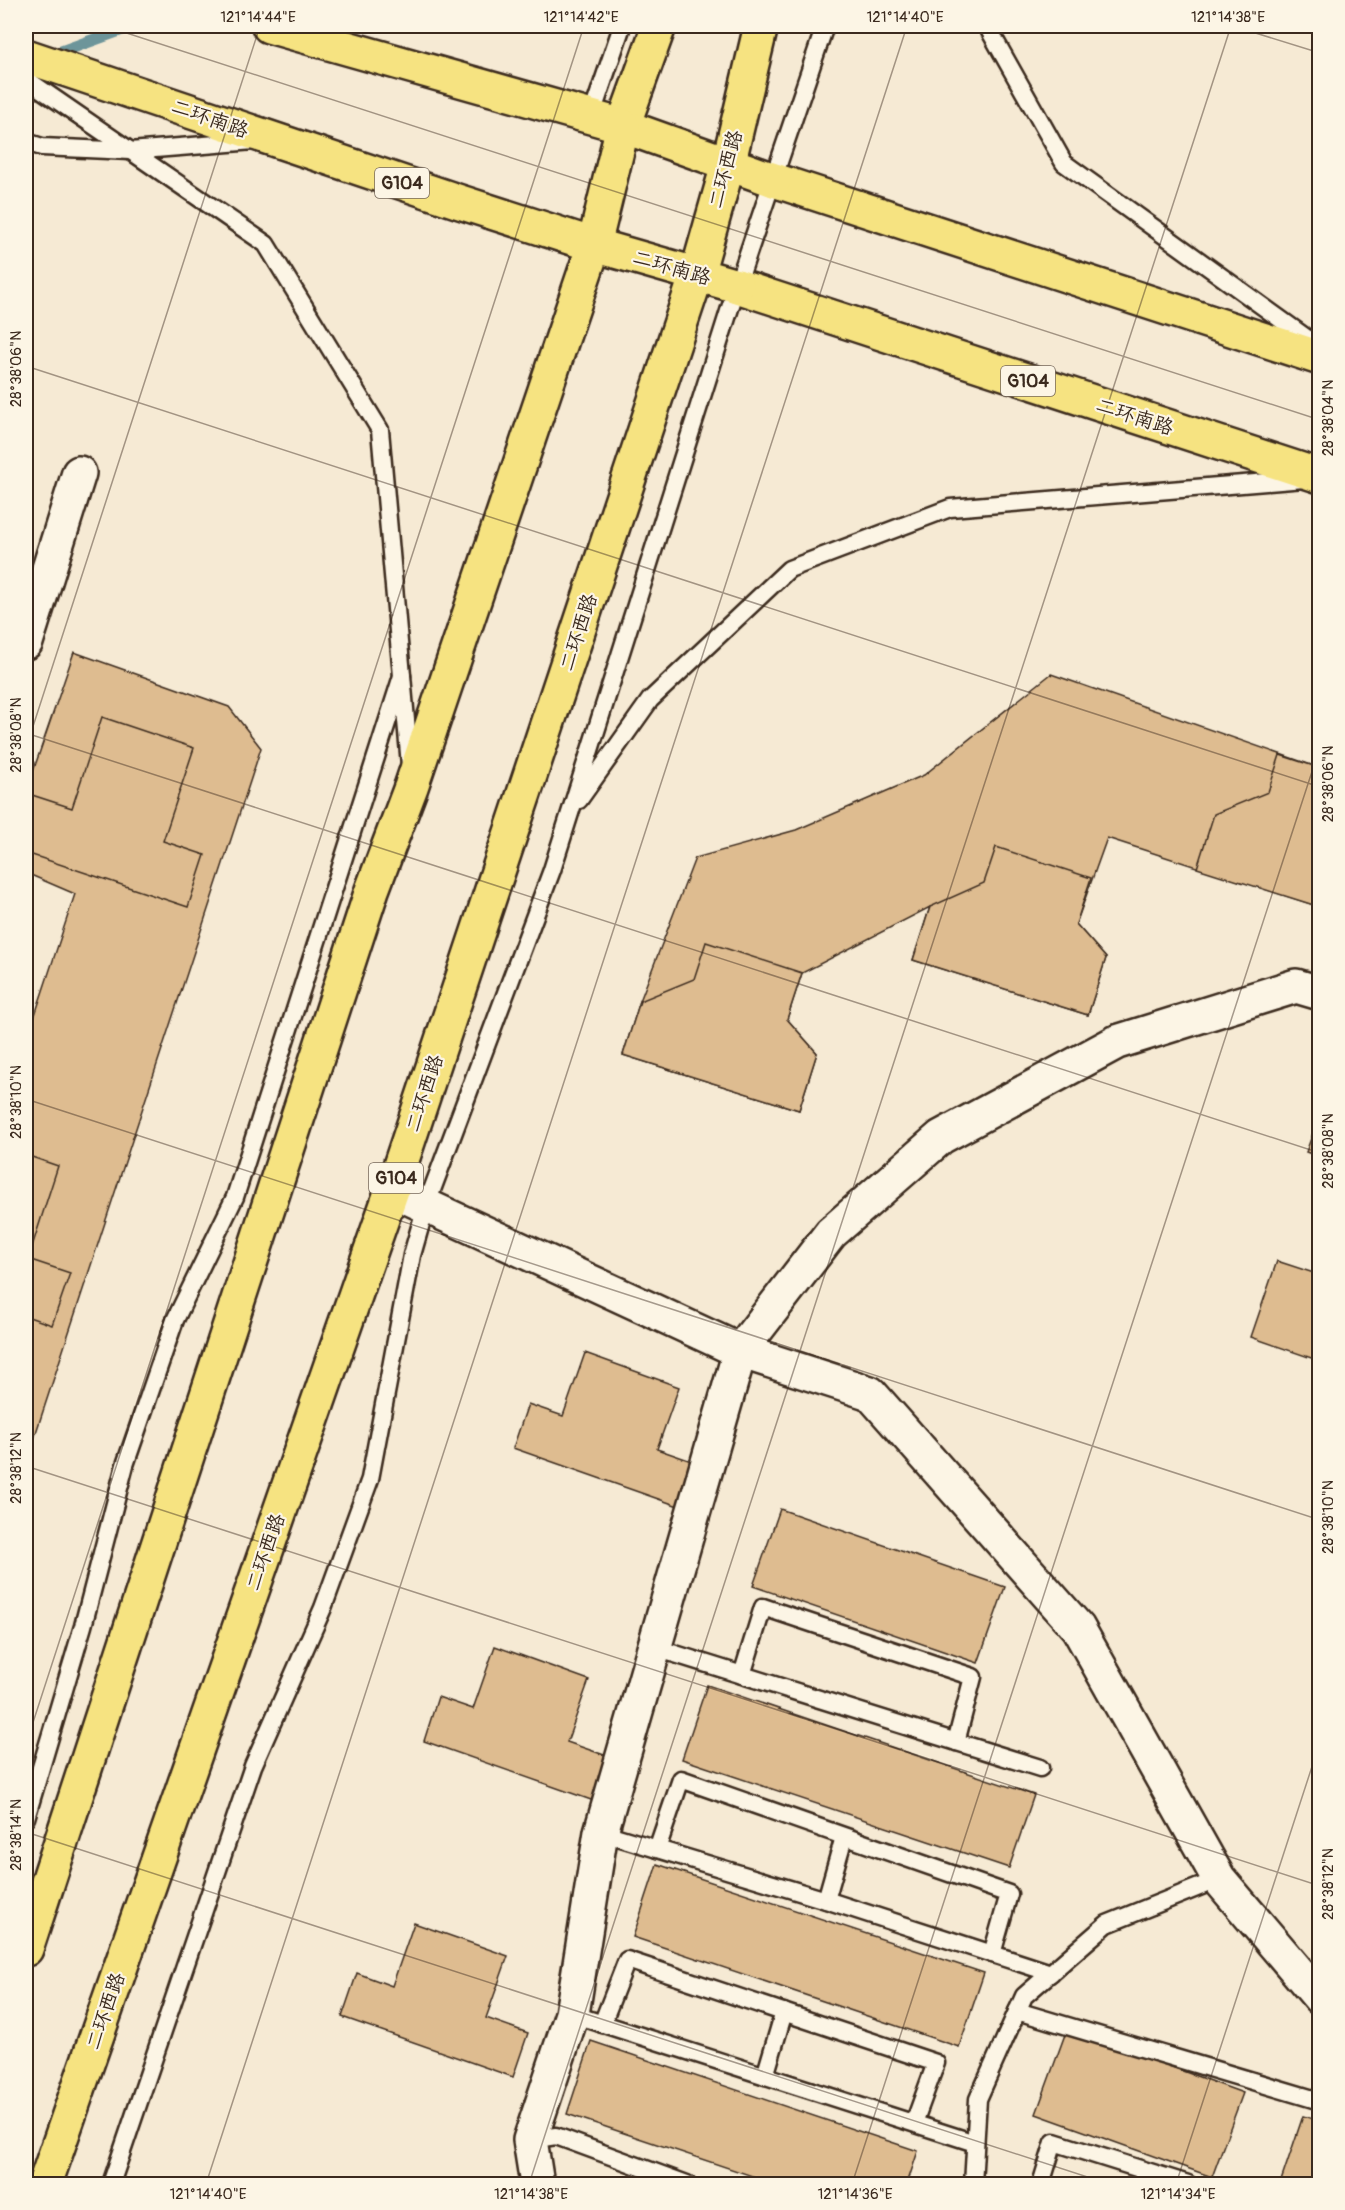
<svg xmlns="http://www.w3.org/2000/svg" width="1345" height="2210" font-family="Pangolin,'LXGW WenKai TC',sans-serif">
	<style>
		.lines { fill: none; stroke-linecap: round; stroke-linejoin: round }
		.stream { stroke: #6d959a; stroke-width: 12 }
		.building { fill: #debc90; stroke: #3b2a1e; stroke-width: 1.5 }
		.service-casing { stroke: #3b2a1e; stroke-width: 21 }
		.minor-casing { stroke: #3b2a1e; stroke-width: 38 }
		.primary-casing { stroke: #3b2a1e; stroke-width: 38 }
		.trunk-casing { stroke: #3b2a1e; stroke-width: 38 }
		.service { stroke: #fcf5e5; stroke-width: 16 }
		.minor { stroke: #fcf5e5; stroke-width: 33 }
		.primary { stroke: #f6e381; stroke-width: 33 }
		.trunk { stroke: #f6e381; stroke-width: 33 }
		.ticks { fill: none; stroke: #3b2a1e; stroke-width: 1.5; stroke-opacity: 0.45 }
		.labels { text-anchor: middle; stroke-width: 4.5; stroke-linejoin: round; paint-order: stroke }
		.shield { fill: #fcf5e5; stroke: #75675a; stroke-width: 1.5 }
		.shield-label { font-size: 18px; font-weight: bold; fill: #3b2a1e }
		.street-label { font-size: 20px; fill: #3b2a1e; stroke: #fcf5e5 }
		.neatline { fill: none; stroke: #3b2a1e; stroke-width: 2 }
		.ticks-label { font-size: 15px; text-anchor: middle; fill: #3b2a1e }
	</style>
	<rect width="100%" height="100%" fill="#f6ead4"/>
	<filter id="ink" filterUnits="userSpaceOnUse"><feTurbulence type="fractalNoise" baseFrequency=".0167" numOctaves="2"/><feDisplacementMap in="SourceGraphic" scale="12" xChannelSelector="R" yChannelSelector="G"/><feConvolveMatrix kernelMatrix="1 2 1 2 8 2 1 2 1" color-interpolation-filters="sRGB"/></filter>
	<g filter="url(#ink)">
		<g class="lines">
			<path class="stream" d="M49 56 132 26"/>
		</g>
		<g class="building">
			<path d="M74 652 229 707 261 748 26 1463V1042L75 894 26 873V792Z"/>
			<path d="M1051 674 1320 768V907L1107 838 1076 924 1106 958 1088 1015 913 960 930 907 802 973 787 1019 817 1053 799 1110 623 1055 640 1001 695 858 796 830 924 775Z"/>
			<path d="M102 717 194 748 163 841 205 855 188 907 26 853V816L32 795 72 808Z"/>
			<path d="M1280 755 1320 768V907L1197 868 1214 814 1268 792Z"/>
			<path d="M996 847 1091 878 1076 924 1106 958 1088 1015 913 960 930 907 984 883Z"/>
			<path d="M706 942 802 973 787 1019 817 1053 799 1110 623 1055 640 1001 694 979Z"/>
			<path d="M1320 1114V1157L1306 1152Z"/>
			<path d="M26 1155 58 1166 28 1259 70 1273 52 1325 26 1316Z"/>
			<path d="M1277 1261 1320 1275V1361L1251 1337Z"/>
			<path d="M585 1353 679 1387 657 1449 700 1464 684 1508 513 1448 528 1404 563 1416Z"/>
			<path d="M780 1509 1005 1587 978 1663 753 1586Z"/>
			<path d="M495 1646 589 1680 567 1742 610 1757 594 1801 424 1741 438 1697 473 1709Z"/>
			<path d="M707 1685 1034 1795 1009 1868 682 1759Z"/>
			<path d="M657 1864 984 1973 959 2047 633 1937Z"/>
			<path d="M414 1923 508 1956 486 2018 528 2033 513 2077 342 2017 357 1973 392 1986Z"/>
			<path d="M1067 2029 1243 2093 1212 2177 1036 2114Z"/>
			<path d="M591 2041 918 2151 907 2184H776L567 2114Z"/>
			<path d="M1303 2116 1320 2121V2184H1280Z"/>
		</g>
		<g class="lines">
			<g class="service-casing">
				<g id="service">
					<path d="M987 26 1064 163 1319 347"/>
					<path d="M26 79 266 244 380 430 410 765"/>
					<path d="M591 117 622 26"/>
					<path d="M26 142 42 147 130 151 254 141"/>
					<path d="M579 800 650 700 789 569 950 508 1304 479"/>
					<path d="M656 1648 1040 1768"/>
					<path d="M742 1675 763 1607 973 1677 956 1742"/>
					<path d="M26 1818 83 1626 125 1465 175 1320 235 1197 402 676"/>
					<path d="M601 1832 826 1900 1051 1973"/>
					<path d="M657 1849 681 1779 1009 1894 992 1954"/>
					<path d="M826 1900 844 1837"/>
					<path d="M1017 2011 1320 2101"/>
					<path d="M572 2014 975 2143"/>
					<path d="M602 2024 627 1960 936 2063 914 2123"/>
					<path d="M765 2076 784 2012"/>
					<path d="M530 2140 556 2136 687 2184"/>
					<path d="M111 2184 253 1766 323 1608 370 1479 412 1255 426 1206 552 870 737 286 825 26"/>
					<path d="M973 2184 978 2099 1024 1996 1107 1924 1219 1879"/>
					<path d="M1041 2184 1054 2142 1188 2184"/>
				</g>
			</g>
			<g class="minor-casing">
				<g id="minor">
					<path d="M26 642 79 473"/>
					<path d="M392 1190 740 1351 870 1393 1078 1628 1219 1879 1320 1998"/>
					<path d="M537 2184 530 2140 572 2014 601 1832 740 1351 831 1233 941 1137 1117 1042 1296 986 1320 993"/>
				</g>
			</g>
			<g class="primary-casing">
				<g id="primary">
					<path d="M623 126 659 26"/>
					<path d="M728 165 761 26"/>
					<path d="M774 180 1320 358"/>
					<path d="M737 286 1320 476"/>
				</g>
			</g>
			<g class="trunk-casing">
				<g id="trunk">
					<path d="M269 26 623 126 774 180"/>
					<path d="M26 56 457 201 594 245 737 286"/>
					<path d="M26 1949 372 890 411 787 594 245 623 126"/>
					<path d="M45 2184 392 1190 697 274 728 165"/>
				</g>
			</g>
			<use href="#service" class="service"/>
			<use href="#minor" class="minor"/>
			<use href="#primary" class="primary"/>
			<use href="#trunk" class="trunk"/>
		</g>
	</g>
	<path class="ticks" d="M105 26 1320 420M1233 26 1320 53M26 366 1320 787M26 733 1320 1153M26 748 260 26M26 1099 1320 1520M26 1466 1320 1886M26 1744 584 26M26 1832 1109 2184M206 2184 907 26M529 2184 1231 26M852 2184 1320 747M1176 2184 1320 1742"/>
	<g class="labels">
		<g class="shield">
			<rect x="375" y="168" width="54" height="30" rx="4.5"/>
			<rect x="1001" y="366" width="54" height="30" rx="4.5"/>
			<rect x="369" y="1163" width="54" height="30" rx="4.5"/>
		</g>
		<g class="shield-label">
			<text x="402" y="189">G104</text>
			<text x="1028" y="387">G104</text>
			<text x="396" y="1184">G104</text>
		</g>
		<g class="street-label">
			<text transform="translate(210 118) rotate(19)" y="7">二环南路</text>
			<text transform="translate(725 169) rotate(-75)" y="7">二环西路</text>
			<text transform="translate(672 267) rotate(16)" y="7">二环南路</text>
			<text transform="translate(1135 416) rotate(18)" y="7">二环南路</text>
			<text transform="translate(578 632) rotate(-72)" y="7">二环西路</text>
			<text transform="translate(424 1093) rotate(-72)" y="7">二环西路</text>
			<text transform="translate(265 1552) rotate(-71)" y="7">二环西路</text>
			<text transform="translate(105 2011) rotate(-71)" y="7">二环西路</text>
		</g>
	</g>
	<rect width="1345" height="2210" fill="none" stroke="#fcf5e5" stroke-width="66"/>
	<rect x="33" y="33" width="1279" height="2144" class="neatline"/>
	<g class="ticks-label">
		<text x="258" y="22">121°14'44"E</text>
		<text x="581" y="22">121°14'42"E</text>
		<text x="905" y="22">121°14'40"E</text>
		<text x="1228" y="22">121°14'38"E</text>
		<text transform="translate(16 369) rotate(-90)" y="5">28°38'06"N</text>
		<text transform="translate(1328 418) rotate(-90)" y="5">28°38'04"N</text>
		<text transform="translate(16 735) rotate(-90)" y="5">28°38'08"N</text>
		<text transform="translate(1328 784) rotate(-90)" y="5">28°38'06"N</text>
		<text transform="translate(16 1102) rotate(-90)" y="5">28°38'10"N</text>
		<text transform="translate(1328 1151) rotate(-90)" y="5">28°38'08"N</text>
		<text transform="translate(16 1468) rotate(-90)" y="5">28°38'12"N</text>
		<text transform="translate(1328 1517) rotate(-90)" y="5">28°38'10"N</text>
		<text transform="translate(16 1835) rotate(-90)" y="5">28°38'14"N</text>
		<text transform="translate(1328 1884) rotate(-90)" y="5">28°38'12"N</text>
		<text x="208" y="2199">121°14'40"E</text>
		<text x="531" y="2199">121°14'38"E</text>
		<text x="855" y="2199">121°14'36"E</text>
		<text x="1178" y="2199">121°14'34"E</text>
	</g>
</svg>
